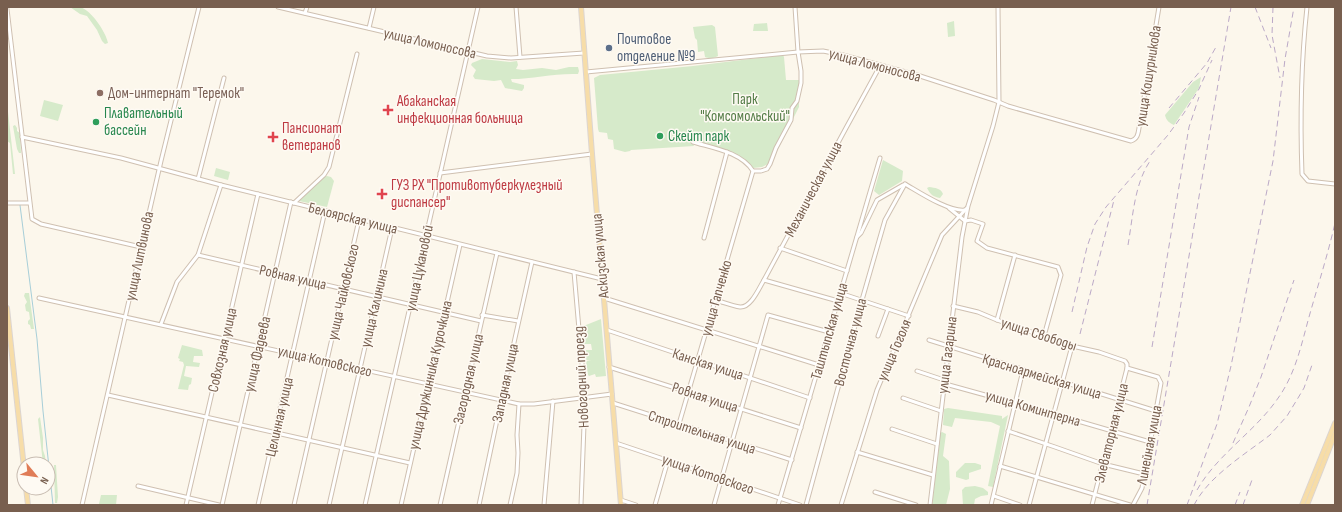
<svg xmlns="http://www.w3.org/2000/svg" width="1342" height="512" font-family="'Sofia Sans Condensed',sans-serif">
	<style>
		.green { fill: #d6eaca }
		.lines { fill: none; stroke-linecap: round; stroke-linejoin: round }
		.stream { stroke: #a7ced8; stroke-width: 1 }
		.minor-casing { stroke: #cfc0b1; stroke-width: 5 }
		.major-casing { stroke: #dcd5d1; stroke-width: 6 }
		.minor { stroke: #fff; stroke-width: 3 }
		.major { stroke: #f7dda8; stroke-width: 4 }
		.rail { stroke: #bba9c7; stroke-width: 1; stroke-dasharray: 6 4; stroke-linecap: butt }
		.service-dot { fill: #5c6f8a; stroke: #fefaf3; stroke-width: 1.5 }
		.education-dot { fill: #8d6e63; stroke: #fefaf3; stroke-width: 1.5 }
		.health-dot { fill: #e0444e; stroke: #fefaf3; stroke-width: 1.5 }
		.leisure-dot { fill: #2e9e5b; stroke: #fefaf3; stroke-width: 1.5 }
		.labels { text-anchor: middle; stroke-width: 3; stroke-linejoin: round; paint-order: stroke }
		.service-label { font-size: 15px; fill: #4e5e75; stroke: #fefaf3; text-anchor: start }
		.street-label { font-size: 15px; fill: #785f4f; stroke: #fefaf3 }
		.education-label { font-size: 15px; fill: #785e54; stroke: #fefaf3; text-anchor: start }
		.park-label { font-size: 15px; fill: #547d47; stroke: #fefaf3 }
		.health-label { font-size: 15px; fill: #be3a42; stroke: #fefaf3; text-anchor: start }
		.leisure-label { font-size: 15px; fill: #27864d; stroke: #fefaf3; text-anchor: start }
	</style>
	<rect width="100%" height="100%" fill="#fcf7ec"/>
	<g class="green">
		<path d="M70 7C73 7 77 6 80 7 91 10 106 32 108 43L105 44 102 41 97 30 87 16 80 14Z"/>
		<path d="M954 21 955 36 948 37 947 23Z"/>
		<path d="M767 23 768 31H753L754 24Z"/>
		<path d="M712 25 715 27 718 56C715 58 709 59 705 57L704 51 698 52 697 40 695 38 693 27Z"/>
		<path d="M783 55 784 57 786 80H799V107L778 149 768 164 762 167 753 168 742 158 727 151 692 141 694 146 631 150 630 151 625 152 614 149 613 140 608 139 607 133 599 132 598 129 594 78 600 75 693 66Z"/>
		<path d="M482 59 510 62 517 61 518 65 516 69 523 70 542 68 556 70 569 67H578L579 71 578 74C555 73 533 79 511 79L512 82 524 85V88L522 91 505 88 501 80 494 81 475 79 473 76 476 70 471 65 472 63Z"/>
		<path d="M1201 77 1199 88 1174 125C1169 123 1166 120 1165 115L1193 82Z"/>
		<path d="M44 100 63 105 58 121 40 116Z"/>
		<path d="M7 103 15 174H13L10 143 7 141Z"/>
		<path d="M15 125 17 128V131L20 133 21 153H19L17 149 13 126Z"/>
		<path d="M883 160 903 171 902 181 879 195 874 191Z"/>
		<path d="M216 168 230 172 228 180 214 176Z"/>
		<path d="M327 176 331 177 334 181 327 207 299 201V199L324 177Z"/>
		<path d="M929 187C935 188 941 188 943 194L940 198C933 197 930 194 927 188Z"/>
		<path d="M25 293H29L34 329H31L30 325 28 324V321L30 319 29 312 26 311 25 305 27 302 24 296Z"/>
		<path d="M601 319 606 376 596 377 595 374 589 376 588 375 586 361 591 360H586L585 350H592L591 344H583L581 327Z"/>
		<path d="M182 345 202 350 203 356H194L193 362 200 363 199 367 186 366 184 376 192 378 191 384 189 385 188 390 178 389 184 365 183 362 179 361 180 359 178 358Z"/>
		<path d="M948 408 1002 416V419L1008 415 993 487 988 486 1000 426 991 422 955 418 952 427 943 425 944 409Z"/>
		<path d="M40 417 43 438V450L45 456 46 464H43L38 419Z"/>
		<path d="M942 432 946 434 943 456 949 461 950 489 946 505H932L940 433Z"/>
		<path d="M965 463H975L981 465V469L969 473V479L966 480 956 477V472Z"/>
		<path d="M54 465H56L58 497 57 503H55Z"/>
		<path d="M975 486 983 488 988 492V495L981 496 975 499 974 505H963L962 490 965 487Z"/>
		<path d="M101 495H117L116 505 99 504Z"/>
	</g>
	<g class="lines">
		<path class="stream" d="M20 205 37 339 43 411 53 505"/>
		<g class="minor-casing">
			<g id="minor">
				<path d="M278 7 487 56 511 58 584 53"/>
				<path d="M516 7 520 57"/>
				<path d="M1307 7C1301 63 1300 119 1302 174L1308 181 1335 184"/>
				<path d="M7 9 32 219 41 224 141 247"/>
				<path d="M305 13 307 7"/>
				<path d="M369 28 374 7"/>
				<path d="M586 72 798 52 823 51 843 55 917 75 994 100 1008 106 1131 141C1137 139 1138 135 1139 128L1159 7"/>
				<path d="M22 137 121 158 221 185 602 279"/>
				<path d="M753 171H761L767 169 770 164 776 148 791 120 792 108 797 101 801 83V71L798 52 795 7"/>
				<path d="M440 173 592 154"/>
				<path d="M198 179 224 78"/>
				<path d="M905 184C919 192 949 212 965 210"/>
				<path d="M7 203H29"/>
				<path d="M294 203 324 175 329 167 357 54"/>
				<path d="M949 208 965 221 971 220 983 224 977 241 987 248 1058 267 1061 275 1044 336"/>
				<path d="M857 237 861 233 877 200 903 185"/>
				<path d="M704 238 727 152"/>
				<path d="M780 248 847 271"/>
				<path d="M198 255 481 321"/>
				<path d="M574 272 585 398 581 505"/>
				<path d="M764 280 838 301"/>
				<path d="M840 293 909 316"/>
				<path d="M39 298 519 404H534L612 394"/>
				<path d="M604 298 819 365"/>
				<path d="M715 300C723 302 732 306 740 307 751 308 759 288 764 280L846 128 880 66"/>
				<path d="M953 306 978 312 997 320 1072 346 1099 352 1125 361 1127 364V368L1092 505"/>
				<path d="M482 315 518 321"/>
				<path d="M997 320 1015 255"/>
				<path d="M161 324 177 282 198 255 221 185"/>
				<path d="M607 330 810 398"/>
				<path d="M878 336 888 309"/>
				<path d="M929 340 1156 411"/>
				<path d="M609 367 801 428"/>
				<path d="M1127 368 1158 377 1161 383 1142 488 1133 505"/>
				<path d="M917 371 944 380 949 385 1054 414 1150 442"/>
				<path d="M108 395 410 463"/>
				<path d="M903 398 941 411"/>
				<path d="M613 403 792 460"/>
				<path d="M679 424 753 171C741 152 713 148 693 142"/>
				<path d="M892 429 937 444"/>
				<path d="M1008 431 1055 447 1103 464 1144 474"/>
				<path d="M616 443 800 505"/>
				<path d="M857 452 933 475"/>
				<path d="M1000 466 1130 505"/>
				<path d="M138 486 219 505"/>
				<path d="M875 492 916 505"/>
				<path d="M994 496 1020 505"/>
				<path d="M621 500 636 505"/>
				<path d="M82 505 161 161 199 7"/>
				<path d="M186 505 258 194"/>
				<path d="M222 505 291 202"/>
				<path d="M258 505 325 211"/>
				<path d="M294 505 359 220"/>
				<path d="M329 505 392 228"/>
				<path d="M365 505 478 7"/>
				<path d="M401 505 460 245"/>
				<path d="M440 505 497 253"/>
				<path d="M479 505 501 401 532 262"/>
				<path d="M510 505 517 473 518 453 517 435 519 404"/>
				<path d="M544 505 553 401"/>
				<path d="M655 505 668 460"/>
				<path d="M714 505 768 315 829 332"/>
				<path d="M778 505 880 158"/>
				<path d="M806 505 862 300 885 220 905 184"/>
				<path d="M841 505 877 390 942 235 967 208"/>
				<path d="M930 505 962 237 968 206 993 126 999 102 998 7"/>
				<path d="M991 505 1023 370"/>
				<path d="M1029 505 1072 346"/>
			</g>
		</g>
		<g class="major-casing">
			<g id="major">
				<path d="M581 7 592 154 621 505"/>
				<path d="M7 308 24 468"/>
				<path d="M26 488 28 505"/>
				<path d="M1302 505 1335 423"/>
				<path d="M1307 505 1335 434"/>
			</g>
		</g>
		<use href="#minor" class="minor"/>
		<use href="#major" class="major"/>
		<g class="rail">
			<path d="M1255 7 1271 48"/>
			<path d="M1273 7 1272 35 1280 78"/>
			<path d="M1169 108 1207 63 1216 47"/>
			<path d="M1128 245C1133 217 1134 185 1150 161"/>
			<path d="M1072 312 1087 247 1095 224 1106 207 1168 135 1184 113 1199 89 1212 60"/>
			<path d="M1080 334 1114 200"/>
			<path d="M1152 347 1189 127 1199 97"/>
			<path d="M1233 443 1249 407 1261 377 1294 280"/>
			<path d="M1197 490C1217 455 1253 433 1276 401 1295 376 1301 346 1309 317 1318 285 1328 254 1335 223"/>
			<path d="M1147 505 1231 7"/>
			<path d="M1187 505 1217 424 1231 366 1273 161 1285 59 1294 7"/>
			<path d="M1194 505C1209 476 1244 455 1270 435L1287 416 1298 398 1304 388 1313 362"/>
			<path d="M1235 505 1240 492"/>
			<path d="M1243 505 1253 477"/>
		</g>
	</g>
	<circle class="service-dot" cx="609" cy="48" r="4"/>
	<circle class="education-dot" cx="100" cy="93" r="4"/>
	<g class="health-dot">
		<path d="M386 104h4v4h4v4h-4v4h-4v-4h-4v-4h4z"/>
		<path d="M271 131h4v4h4v4h-4v4h-4v-4h-4v-4h4z"/>
		<path d="M380 188h4v4h4v4h-4v4h-4v-4h-4v-4h4z"/>
	</g>
	<g class="leisure-dot">
		<circle cx="96" cy="122" r="4"/>
		<circle cx="660" cy="136" r="4"/>
	</g>
	<g class="labels">
		<g class="service-label">
			<text x="617" y="44">Почтовое<tspan x="617" dy="17">отделение №9</tspan></text>
		</g>
		<g class="street-label">
			<text transform="translate(430 43) rotate(13)" y="5">улица Ломоносова</text>
			<text transform="translate(875 65) rotate(15)" y="5">улица Ломоносова</text>
			<text transform="translate(1148 76) rotate(-81)" y="5">улица Кошурникова</text>
			<text transform="translate(813 189) rotate(-62)" y="5">Механическая улица</text>
			<text transform="translate(353 218) rotate(14)" y="5">Белоярская улица</text>
			<text transform="translate(139 256) rotate(-78)" y="5">улица Литвинова</text>
			<text transform="translate(600 256) rotate(-95)" y="5">Аскизская улица</text>
			<text transform="translate(419 268) rotate(-78)" y="5">улица Цукановой</text>
			<text transform="translate(293 277) rotate(13)" y="5">Ровная улица</text>
			<text transform="translate(343 292) rotate(-77)" y="5">улица Чайковского</text>
			<text transform="translate(716 298) rotate(-74)" y="5">улица Гапченко</text>
			<text transform="translate(374 308) rotate(-77)" y="5">улица Калинина</text>
			<text transform="translate(829 331) rotate(-74)" y="5">Таштыпская улица</text>
			<text transform="translate(1039 334) rotate(18)" y="5">улица Свободы</text>
			<text transform="translate(850 342) rotate(-75)" y="5">Восточная улица</text>
			<text transform="translate(222 350) rotate(-77)" y="5">Совхозная улица</text>
			<text transform="translate(894 350) rotate(-67)" y="5">улица Гоголя</text>
			<text transform="translate(257 354) rotate(-77)" y="5">улица Фадеева</text>
			<text transform="translate(947 355) rotate(-83)" y="5">улица Гагарина</text>
			<text transform="translate(325 361) rotate(13)" y="5">улица Котовского</text>
			<text transform="translate(708 364) rotate(18)" y="5">Канская улица</text>
			<text transform="translate(430 375) rotate(-77)" y="5">улица Дружинника Курочкина</text>
			<text transform="translate(1042 376) rotate(17)" y="5">Красноармейская улица</text>
			<text transform="translate(581 377) rotate(-93)" y="5">Новогодний проезд</text>
			<text transform="translate(468 379) rotate(-77)" y="5">Загородная улица</text>
			<text transform="translate(505 383) rotate(-78)" y="5">Западная улица</text>
			<text transform="translate(705 397) rotate(18)" y="5">Ровная улица</text>
			<text transform="translate(1033 408) rotate(16)" y="5">улица Коминтерна</text>
			<text transform="translate(279 417) rotate(-77)" y="5">Целинная улица</text>
			<text transform="translate(702 432) rotate(18)" y="5">Строительная улица</text>
			<text transform="translate(1111 433) rotate(-76)" y="5">Элеваторная улица</text>
			<text transform="translate(1149 445) rotate(-79)" y="5">Линейная улица</text>
			<text transform="translate(708 474) rotate(19)" y="5">улица Котовского</text>
		</g>
		<g class="education-label">
			<text x="108" y="98">Дом-интернат "Теремок"</text>
		</g>
		<g class="park-label">
			<text x="745" y="104">Парк<tspan x="745" dy="17">"Комсомольский"</tspan></text>
		</g>
		<g class="health-label">
			<text x="397" y="106">Абаканская<tspan x="397" dy="17">инфекционная больница</tspan></text>
			<text x="282" y="133">Пансионат<tspan x="282" dy="17">ветеранов</tspan></text>
			<text x="391" y="190">ГУЗ РХ "Противотуберкулезный<tspan x="391" dy="17">диспансер"</tspan></text>
		</g>
		<g class="leisure-label">
			<text x="104" y="118">Плавательный<tspan x="104" dy="17">бассейн</tspan></text>
			<text x="668" y="141">Скейт парк</text>
		</g>
	</g>
	<rect width="1342" height="512" fill="none" stroke="#785f4f" stroke-width="16"/>
	<g transform="translate(36 476) rotate(119)"><circle r="19" fill="#fefaf3" stroke="#c8bcb1"/>
	<path d="M0-3L7 15L0 10L-7 15Z" fill="#e07c57"/>
	<text y="-6" font-size="11" font-weight="bold" text-anchor="middle" fill="#785f4f">N</text>
	</g>
</svg>
